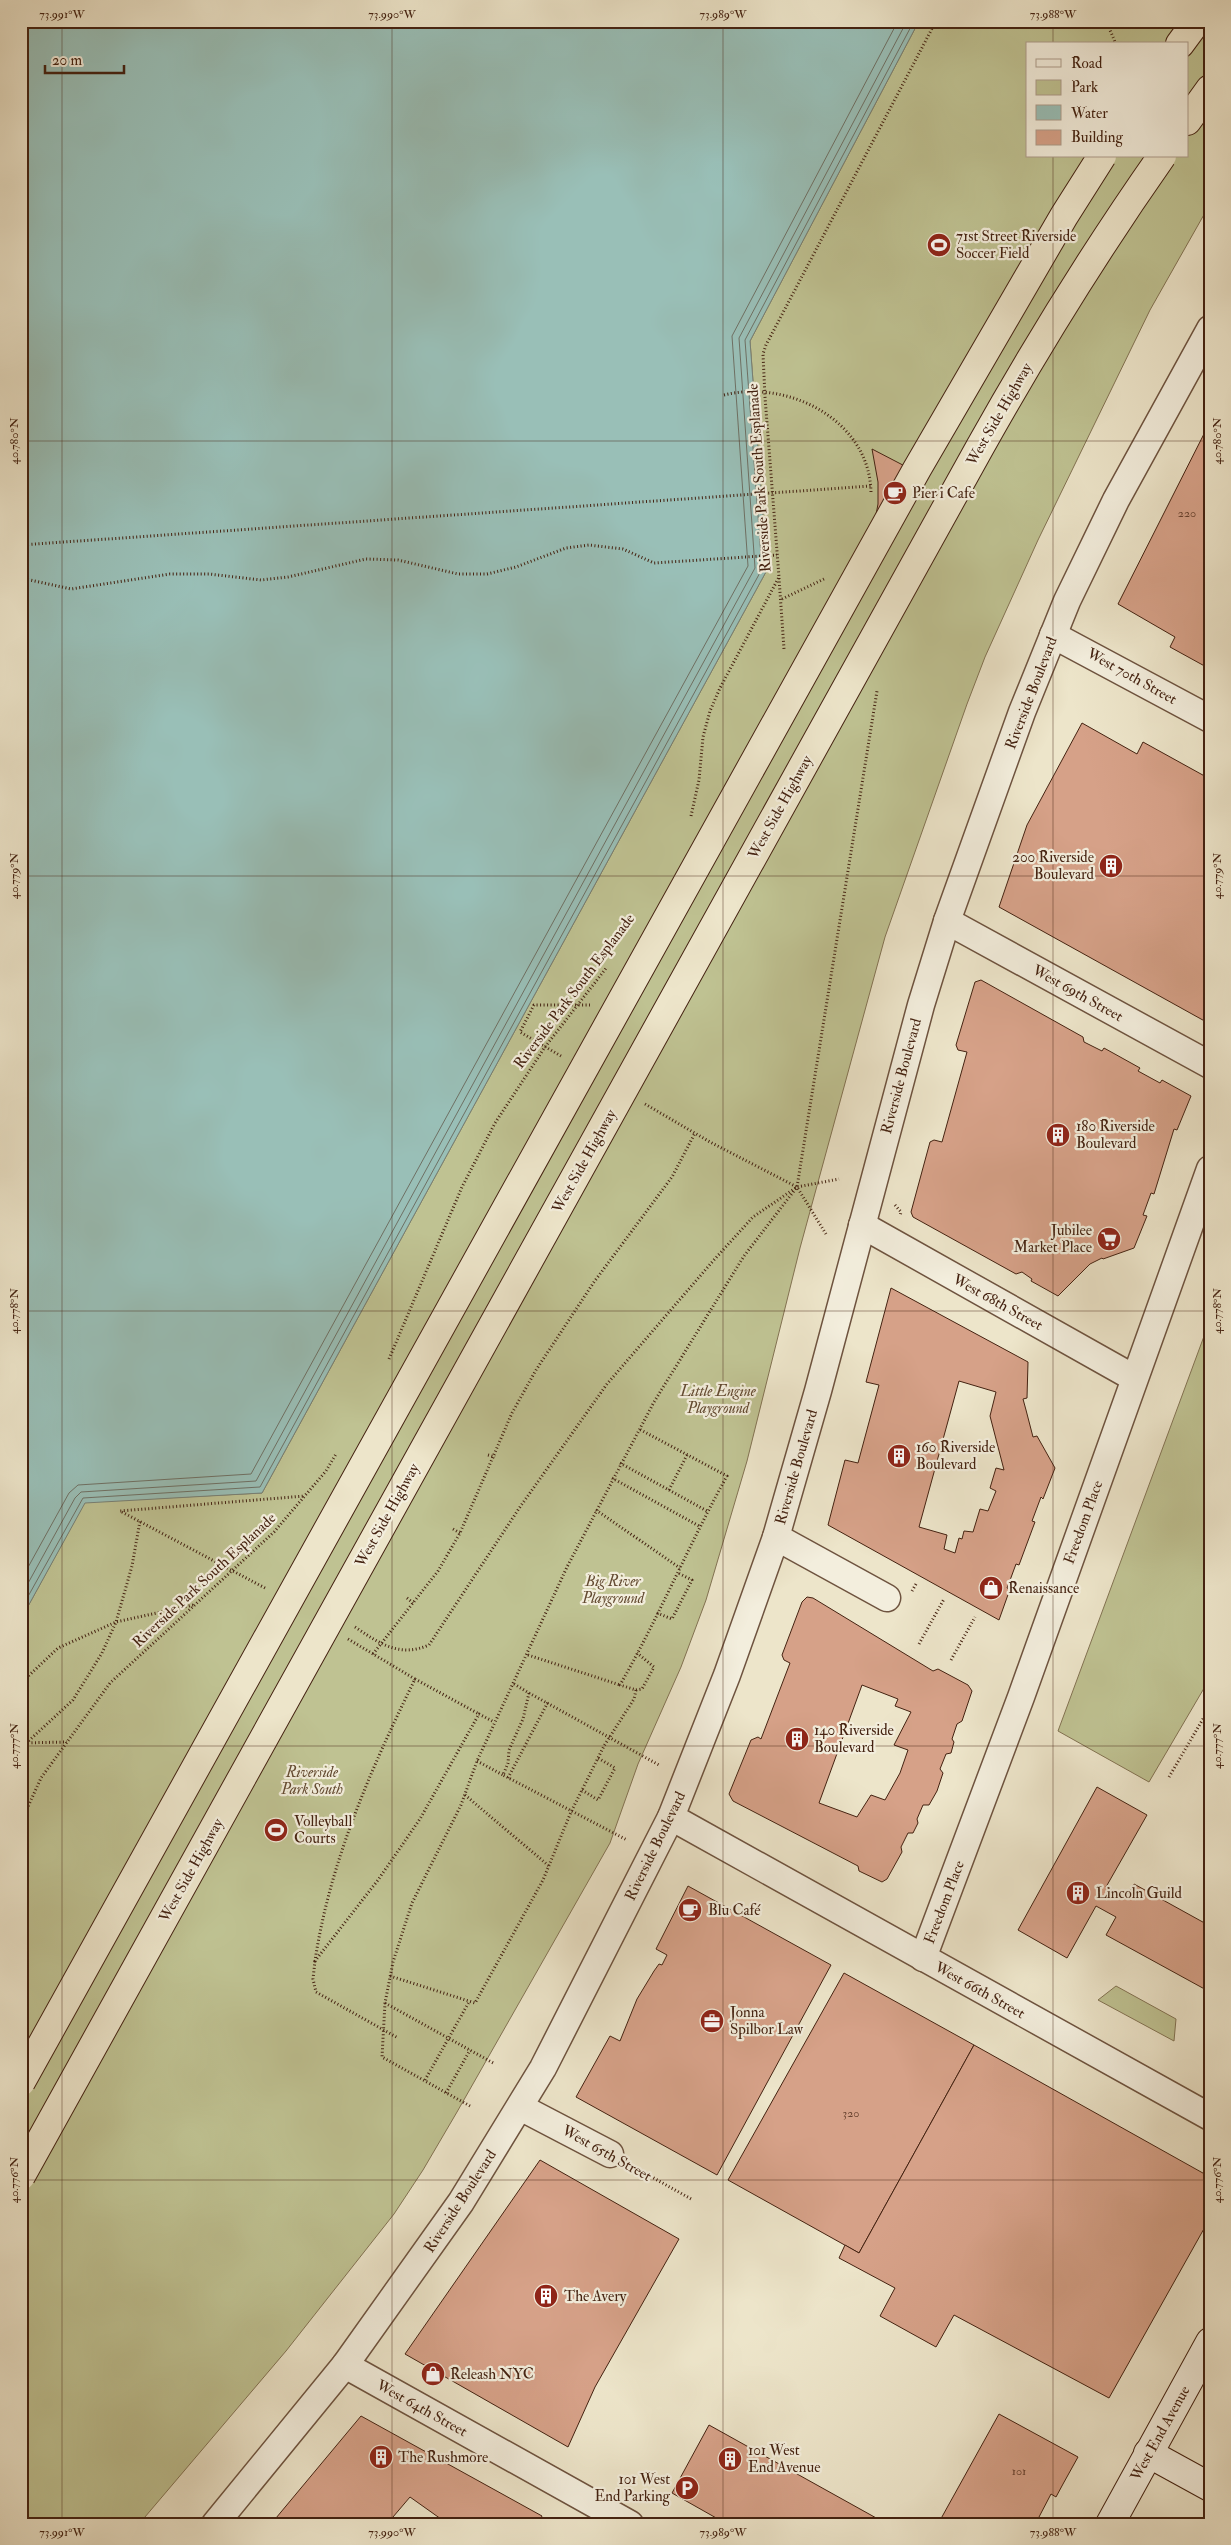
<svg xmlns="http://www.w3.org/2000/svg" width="1231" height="2545" font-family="'IM FELL Double Pica',serif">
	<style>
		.green { fill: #bfc292; stroke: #827252; fill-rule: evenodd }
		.water { fill: #99bfb7; stroke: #778075 }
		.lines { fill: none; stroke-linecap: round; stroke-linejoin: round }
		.shore { stroke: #6e7064; stroke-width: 1 }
		.building { fill: #d6a188; stroke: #421; fill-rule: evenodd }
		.street-casing { stroke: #6e533f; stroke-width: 29 }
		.secondary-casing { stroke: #421; stroke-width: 30 }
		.highway-casing { stroke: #421; stroke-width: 30 }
		.path { stroke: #421; stroke-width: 3; stroke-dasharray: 1 2.5; stroke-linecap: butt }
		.street { stroke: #f3eedd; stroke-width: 26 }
		.secondary { stroke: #f3eedd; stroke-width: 28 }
		.highway { stroke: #ede5ca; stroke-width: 28 }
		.highway-bridge-casing { stroke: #421; stroke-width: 30; stroke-linecap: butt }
		.highway-bridge { stroke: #ede5ca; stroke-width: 28 }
		.ticks { fill: none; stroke: #421; stroke-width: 1; stroke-opacity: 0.45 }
		.labels { text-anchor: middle; stroke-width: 4.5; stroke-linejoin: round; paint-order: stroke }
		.number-label { font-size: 12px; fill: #68422f }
		.poi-label { font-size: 15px; fill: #421; stroke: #f3eedd; text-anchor: start }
		.street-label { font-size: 15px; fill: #421; stroke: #f3eedd }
		.park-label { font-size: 15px; font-style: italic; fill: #634a31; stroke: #f3eedd }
		.neatline { fill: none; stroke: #421; stroke-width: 2 }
		.ticks-label { font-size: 12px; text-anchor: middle; fill: #421 }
	</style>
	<rect width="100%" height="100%" fill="#ede5ca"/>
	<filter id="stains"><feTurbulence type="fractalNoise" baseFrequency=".004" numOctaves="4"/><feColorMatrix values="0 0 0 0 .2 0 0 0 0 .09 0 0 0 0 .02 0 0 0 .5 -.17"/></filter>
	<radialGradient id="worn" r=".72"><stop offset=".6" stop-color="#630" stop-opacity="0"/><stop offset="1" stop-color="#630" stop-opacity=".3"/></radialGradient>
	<g class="green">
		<path d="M919 21H1210V204L1150 310 1038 540 985 657 967 704 885 937 800 1248 747 1461 706 1600 681 1667 638 1764 610 1843 457 2112 423 2170 394 2214 286 2351 139 2524H21V1619L85 1502 262 1493 767 570 750 341ZM1027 44H1187V156H1027Z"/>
		<path d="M1210 1320V1643L1206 1651 1210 1652V1678L1149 1782 1058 1731Z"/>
		<path d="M1116 1986 1176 2019 1174 2041 1098 2000Z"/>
	</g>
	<path class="water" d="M21 21H919L750 341 767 570 262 1493 85 1503 21 1619Z"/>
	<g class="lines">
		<g class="shore">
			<path d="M21 1580 69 1493 78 1485 251 1474 748 566 732 336 898 21"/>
			<path d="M21 1596 75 1498 81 1492 256 1481 755 568 739 338 907 21"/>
			<path d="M21 1609 83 1498 260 1487 762 569 745 340 914 21"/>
		</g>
	</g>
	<g class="building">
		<path d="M1210 422V669L1170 647 1175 637 1118 604Z"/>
		<path d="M872 449 922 475 875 520 878 504V482Z"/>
		<path d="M1082 723 1137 754 1143 742 1210 779V1024L999 907 1027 825Z"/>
		<path d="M981 980 1083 1037 1084 1042 1102 1051 1104 1048 1140 1068 1138 1071 1160 1083 1162 1080 1191 1096 1177 1130 1174 1129 1154 1194 1151 1193 1143 1215 1147 1216 1134 1248 1103 1259 1102 1258 1090 1264 1058 1296 1031 1281 1032 1279 1022 1272 1016 1274 913 1217 911 1212 930 1142 934 1140 942 1142 967 1052 958 1050 956 1045 975 982Z"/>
		<path d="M891 1288 1028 1362 1027 1398 1023 1399 1026 1410 1033 1437 1037 1436 1055 1468 1043 1499 1041 1497 1032 1521 1035 1522 1019 1565 1016 1564 1009 1583 1007 1588 1010 1589 999 1620 828 1525 845 1460 858 1463 879 1385 866 1382ZM959 1381 996 1392 990 1416 1004 1470 996 1468 990 1488 996 1491 988 1511 980 1509 973 1532 964 1531 962 1539 959 1538 955 1553 944 1549 947 1535 919 1527Z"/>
		<path d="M807 1597 813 1598 933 1671 938 1669 968 1685 972 1691 962 1721 957 1724 952 1739 954 1742 951 1753 946 1754 940 1769 943 1773 937 1791 929 1805H923L917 1819 918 1823 913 1833H908L901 1847 902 1852 887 1879 882 1882 859 1871 858 1866 733 1801 729 1794 751 1740 758 1737 761 1739 790 1663 784 1660 782 1655 802 1602ZM862 1685 898 1699 895 1706 911 1712 894 1745 908 1750 900 1773 885 1800 871 1795 857 1817 819 1803Z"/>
		<path d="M1097 1787 1147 1815 1106 1887 1126 1898 1134 1884 1210 1926V1992L1106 1935 1116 1917 1096 1906 1067 1958 1018 1930Z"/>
		<path d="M688 1886 831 1965 717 2175 576 2097 610 2036 620 2041 637 1999 654 1971 659 1964 662 1965 667 1955 656 1949Z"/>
		<path d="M844 1973 974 2045 859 2253 728 2180Z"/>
		<path d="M974 2045 1210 2177V2218L1109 2398 954 2315 936 2347 880 2316 895 2288 839 2258 845 2245 859 2253Z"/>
		<path d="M540 2160 679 2239 595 2387 568 2447 405 2354Z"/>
		<path d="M999 2414 1078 2457 1063 2484 1056 2497 1051 2494 1039 2517 1043 2519 1041 2524H938Z"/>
		<path d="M361 2416 542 2516 538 2524H448L410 2497 387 2524H271Z"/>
		<path d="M709 2425 887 2524H715L718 2519 672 2493Z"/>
	</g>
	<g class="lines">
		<g class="street-casing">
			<g id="street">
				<path d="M1053 635 1210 719"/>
				<path d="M947 921 1210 1065"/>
				<path d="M862 1225 1134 1378"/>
				<path d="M776 1537 887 1598"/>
				<path d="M671 1817 1210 2117"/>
				<path d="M923 1958 1021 1697 1210 1169"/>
				<path d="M520 2107 610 2154"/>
				<path d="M345 2365 630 2524"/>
				<path d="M215 2524 345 2365 461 2202 543 2068 671 1817 727 1675 776 1537 818 1391 921 1005 947 921 1022 712 1067 601 1116 500 1210 329"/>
			</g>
		</g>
		<g class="secondary-casing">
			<g id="secondary">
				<path d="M1148 2453 1210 2487"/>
				<path d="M1110 2524 1210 2342"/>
			</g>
		</g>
		<g class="highway-casing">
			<g id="highway">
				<path d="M1180 44 1197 21"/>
				<path d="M1187 121 1210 89"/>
			</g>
		</g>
		<g class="path">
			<path d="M1106 21 1116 44"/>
			<path d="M724 395C789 379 871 421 871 494"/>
			<path d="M21 545 871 486"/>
			<path d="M21 578 71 589 170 574H209L261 580 288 577 366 559 398 560 458 574H487L516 567 566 548 589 545 623 549 654 563 777 555"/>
			<path d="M779 578 784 649"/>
			<path d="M782 599 824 579"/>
			<path d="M691 816 699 780 703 737 710 711 720 688 779 577 765 397 763 354 766 345 936 21"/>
			<path d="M561 1056 520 1032 534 1005H590"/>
			<path d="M645 1104 710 1142 797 1187 826 1234"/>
			<path d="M895 1205 901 1212 900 1216"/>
			<path d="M389 1359 462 1187 495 1123 545 1047 607 967"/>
			<path d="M488 1455 495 1457"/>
			<path d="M620 1463 707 1511"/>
			<path d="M612 1478 699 1526"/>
			<path d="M669 1490 687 1455"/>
			<path d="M596 1510 680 1568"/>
			<path d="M453 1529 460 1533"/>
			<path d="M265 1588 120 1511 305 1496"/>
			<path d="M912 1591 916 1584"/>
			<path d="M407 1598 413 1603"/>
			<path d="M657 1613 672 1619 692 1580 678 1573"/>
			<path d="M355 1627C379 1643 399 1658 429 1645L520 1507 607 1384 713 1261 753 1217 797 1187 839 1179"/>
			<path d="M348 1639 415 1679C371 1769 330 1861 315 1961L378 1880 420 1819 479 1714 494 1722"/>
			<path d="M919 1644 944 1599"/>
			<path d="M373 1654 438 1571 460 1533 512 1413 536 1370 594 1282 672 1177 695 1133"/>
			<path d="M528 1655 620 1685"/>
			<path d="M951 1660 975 1617"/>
			<path d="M415 1679 479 1714"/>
			<path d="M21 1683 58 1648 116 1622 193 1605"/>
			<path d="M514 1684 529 1693 523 1719 509 1750 508 1763 503 1775 627 1840"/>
			<path d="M636 1690 642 1689 654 1667 637 1653"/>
			<path d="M529 1693 659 1765"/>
			<path d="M21 1743 67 1742"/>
			<path d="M21 1748 73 1700 102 1653 116 1622 132 1566 140 1521"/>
			<path d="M477 1761 503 1775"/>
			<path d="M1169 1777 1210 1707"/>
			<path d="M508 1778 548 1702"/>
			<path d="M582 1790 598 1800 615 1768 598 1758"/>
			<path d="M465 1795 549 1866"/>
			<path d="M21 1822 41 1778 110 1683 274 1532 326 1471 336 1454"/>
			<path d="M315 1961 313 1979 316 1992 398 2038"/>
			<path d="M390 1976 475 2003 543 1880 571 1812 604 1746 634 1699 636 1690 620 1685C659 1617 689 1544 727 1476L639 1429"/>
			<path d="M385 2003 495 2064"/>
			<path d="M425 2080 469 2002"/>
			<path d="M446 2093 470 2050"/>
			<path d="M470 2106 382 2057 385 2003 393 1962 412 1903 461 1805 477 1761 567 1567 654 1402 744 1256 797 1187 877 691"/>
			<path d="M632 2166 693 2200"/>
		</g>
		<use href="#street" class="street"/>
		<use href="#secondary" class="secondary"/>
		<use href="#highway" class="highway"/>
		<g class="highway-bridge-casing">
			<g id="highway-bridge">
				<path d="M21 2082 917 469 1064 216 1102 156"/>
				<path d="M21 2176 980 447C1036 347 1096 250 1162 156"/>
			</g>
		</g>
		<use href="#highway-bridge" class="highway-bridge"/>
	</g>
	<path class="ticks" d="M62 21V2524M392 21V2524M723 21V2524M1053 21V44M1053 156V2524M21 441H1210M21 876H1210M21 1311H1210M21 1746H1210M21 2180H1210"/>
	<defs>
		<g id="stadium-disc" transform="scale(1.25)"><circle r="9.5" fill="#8f2418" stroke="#f3eedd"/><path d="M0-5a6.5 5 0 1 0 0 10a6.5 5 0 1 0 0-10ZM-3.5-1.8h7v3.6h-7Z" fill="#fff"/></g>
		<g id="cafe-disc" transform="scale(1.25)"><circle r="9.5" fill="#8f2418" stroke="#f3eedd"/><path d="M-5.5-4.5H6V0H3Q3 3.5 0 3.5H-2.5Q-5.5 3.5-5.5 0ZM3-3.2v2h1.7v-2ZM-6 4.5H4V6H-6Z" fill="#fff"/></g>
		<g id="building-disc" transform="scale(1.25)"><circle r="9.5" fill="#8f2418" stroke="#f3eedd"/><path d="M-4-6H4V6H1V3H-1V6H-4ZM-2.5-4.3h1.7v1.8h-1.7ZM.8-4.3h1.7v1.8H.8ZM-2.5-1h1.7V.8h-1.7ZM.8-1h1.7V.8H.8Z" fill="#fff"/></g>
		<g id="supermarket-disc" transform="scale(1.25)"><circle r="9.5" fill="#8f2418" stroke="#f3eedd"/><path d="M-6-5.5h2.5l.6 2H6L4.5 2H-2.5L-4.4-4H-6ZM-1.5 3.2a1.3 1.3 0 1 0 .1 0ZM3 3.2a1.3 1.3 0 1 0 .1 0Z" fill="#fff"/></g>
		<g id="shop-disc" transform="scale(1.25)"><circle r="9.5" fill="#8f2418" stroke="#f3eedd"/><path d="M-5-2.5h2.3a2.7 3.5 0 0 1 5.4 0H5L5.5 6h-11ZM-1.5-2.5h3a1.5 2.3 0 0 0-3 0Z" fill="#fff"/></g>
		<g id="office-disc" transform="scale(1.25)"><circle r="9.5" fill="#8f2418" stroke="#f3eedd"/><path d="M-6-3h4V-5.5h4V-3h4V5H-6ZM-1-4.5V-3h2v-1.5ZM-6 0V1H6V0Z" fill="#fff"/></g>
		<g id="parking-disc" transform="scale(1.25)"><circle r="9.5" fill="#8f2418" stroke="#f3eedd"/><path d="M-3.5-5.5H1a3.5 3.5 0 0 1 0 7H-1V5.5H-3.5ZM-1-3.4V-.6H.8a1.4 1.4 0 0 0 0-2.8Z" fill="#fff"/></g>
	</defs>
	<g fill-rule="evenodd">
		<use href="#stadium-disc" x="939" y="245"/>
		<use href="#cafe-disc" x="895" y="493"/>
		<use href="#building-disc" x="1111" y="866"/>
		<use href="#building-disc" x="1058" y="1135"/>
		<use href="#supermarket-disc" x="1109" y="1239"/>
		<use href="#building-disc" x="899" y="1456"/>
		<use href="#shop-disc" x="991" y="1588"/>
		<use href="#building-disc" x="797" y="1739"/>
		<use href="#stadium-disc" x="276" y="1830"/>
		<use href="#building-disc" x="1078" y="1893"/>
		<use href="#cafe-disc" x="690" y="1910"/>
		<use href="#office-disc" x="712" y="2021"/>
		<use href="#building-disc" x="546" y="2296"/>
		<use href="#shop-disc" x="433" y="2374"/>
		<use href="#building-disc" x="381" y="2457"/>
		<use href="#building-disc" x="730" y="2459"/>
		<use href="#parking-disc" x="687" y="2488"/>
	</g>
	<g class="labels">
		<g class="number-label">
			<text x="1187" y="517">220</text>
			<text x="851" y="2117">320</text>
			<text x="1019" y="2475">101</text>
		</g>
		<g class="poi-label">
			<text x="956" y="241">71st Street Riverside<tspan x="956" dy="17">Soccer Field</tspan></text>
			<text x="912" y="498">Pier i Cafe</text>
			<text x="1094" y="862" text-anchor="end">200 Riverside<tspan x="1094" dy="17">Boulevard</tspan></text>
			<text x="1076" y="1131">180 Riverside<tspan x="1076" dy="17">Boulevard</tspan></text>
			<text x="1092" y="1235" text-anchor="end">Jubilee<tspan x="1092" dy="17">Market Place</tspan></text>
			<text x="916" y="1452">160 Riverside<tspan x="916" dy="17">Boulevard</tspan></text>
			<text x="1008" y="1593">Renaissance</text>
			<text x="814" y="1735">140 Riverside<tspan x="814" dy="17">Boulevard</tspan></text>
			<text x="294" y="1826">Volleyball<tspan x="294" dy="17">Courts</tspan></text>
			<text x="1096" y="1898">Lincoln Guild</text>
			<text x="708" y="1915">Blu Café</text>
			<text x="730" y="2017">Jonna<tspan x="730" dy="17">Spilbor Law</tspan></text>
			<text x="564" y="2301">The Avery</text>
			<text x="450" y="2379">Releash NYC</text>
			<text x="748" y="2455">101 West<tspan x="748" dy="17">End Avenue</tspan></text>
			<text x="398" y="2462">The Rushmore</text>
			<text x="670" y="2484" text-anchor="end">101 West<tspan x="670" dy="17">End Parking</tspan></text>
		</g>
		<g class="street-label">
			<text transform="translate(999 414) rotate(-60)" y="5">West Side Highway</text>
			<text transform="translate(759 478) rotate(-94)" y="5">Riverside Park South Esplanade</text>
			<text transform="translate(1132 676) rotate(29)" y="5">West 70th Street</text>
			<text transform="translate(1031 693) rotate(-69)" y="5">Riverside Boulevard</text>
			<text transform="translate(780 807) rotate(-61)" y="5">West Side Highway</text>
			<text transform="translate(574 991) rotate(-53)" y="5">Riverside Park South Esplanade</text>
			<text transform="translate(1078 993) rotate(29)" y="5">West 69th Street</text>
			<text transform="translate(901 1076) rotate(-75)" y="5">Riverside Boulevard</text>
			<text transform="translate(584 1161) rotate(-61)" y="5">West Side Highway</text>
			<text transform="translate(998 1302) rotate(29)" y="5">West 68th Street</text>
			<text transform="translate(796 1467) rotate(-74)" y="5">Riverside Boulevard</text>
			<text transform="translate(387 1515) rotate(-61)" y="5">West Side Highway</text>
			<text transform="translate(1083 1522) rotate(-70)" y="5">Freedom Place</text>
			<text transform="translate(204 1580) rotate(-43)" y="5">Riverside Park South Esplanade</text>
			<text transform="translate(655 1846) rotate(-64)" y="5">Riverside Boulevard</text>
			<text transform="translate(191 1870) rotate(-61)" y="5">West Side Highway</text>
			<text transform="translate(944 1902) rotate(-69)" y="5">Freedom Place</text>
			<text transform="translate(980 1990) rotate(29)" y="5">West 66th Street</text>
			<text transform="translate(607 2153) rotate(29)" y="5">West 65th Street</text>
			<text transform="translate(460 2201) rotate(-57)" y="5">Riverside Boulevard</text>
			<text transform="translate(422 2408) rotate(29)" y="5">West 64th Street</text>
			<text transform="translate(1160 2433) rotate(-61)" y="5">West End Avenue</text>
		</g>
		<g class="park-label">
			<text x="718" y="1396">Little Engine<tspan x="718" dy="17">Playground</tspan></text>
			<text x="613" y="1586">Big River<tspan x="613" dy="17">Playground</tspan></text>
			<text x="312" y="1777">Riverside<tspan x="312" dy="17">Park South</tspan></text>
		</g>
	</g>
	<rect width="1231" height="2545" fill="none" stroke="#ede5ca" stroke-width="55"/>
	<rect x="1026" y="42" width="162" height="115" fill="#f3eedd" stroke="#ad9c8b"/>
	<rect x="1036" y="59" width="25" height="8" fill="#f3eedd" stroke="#ad9c8b"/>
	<text x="1071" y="68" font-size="15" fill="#442211">Road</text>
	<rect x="1036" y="80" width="25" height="15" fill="#bfc292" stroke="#ad9c8b"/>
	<text x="1071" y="92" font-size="15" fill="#442211">Park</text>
	<rect x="1036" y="105" width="25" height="15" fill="#99bfb7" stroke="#ad9c8b"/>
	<text x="1071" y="118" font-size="15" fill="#442211">Water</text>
	<rect x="1036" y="130" width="25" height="15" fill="#d6a188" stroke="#ad9c8b"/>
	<text x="1071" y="142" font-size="15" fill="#442211">Building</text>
	<path d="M45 65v8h79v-8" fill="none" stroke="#442211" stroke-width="2.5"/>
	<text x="52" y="65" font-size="15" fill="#442211" stroke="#f3eedd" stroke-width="4" paint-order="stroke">20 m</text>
	<rect x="28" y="28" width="1176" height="2490" class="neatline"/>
	<g class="ticks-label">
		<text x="62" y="18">73.991°W</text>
		<text x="392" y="18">73.990°W</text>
		<text x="723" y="18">73.989°W</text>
		<text x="1053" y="18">73.988°W</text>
		<text transform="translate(14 441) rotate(-90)" y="4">40.780°N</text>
		<text transform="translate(1217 441) rotate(-90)" y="4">40.780°N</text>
		<text transform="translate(14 876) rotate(-90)" y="4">40.779°N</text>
		<text transform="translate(1217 876) rotate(-90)" y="4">40.779°N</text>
		<text transform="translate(14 1311) rotate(-90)" y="4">40.778°N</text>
		<text transform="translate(1217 1311) rotate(-90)" y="4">40.778°N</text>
		<text transform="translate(14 1746) rotate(-90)" y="4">40.777°N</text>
		<text transform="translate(1217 1746) rotate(-90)" y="4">40.777°N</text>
		<text transform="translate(14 2180) rotate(-90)" y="4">40.776°N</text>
		<text transform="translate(1217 2180) rotate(-90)" y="4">40.776°N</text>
		<text x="62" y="2536">73.991°W</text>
		<text x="392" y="2536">73.990°W</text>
		<text x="723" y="2536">73.989°W</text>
		<text x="1053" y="2536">73.988°W</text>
	</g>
	<rect width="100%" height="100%" filter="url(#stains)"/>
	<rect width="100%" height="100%" fill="url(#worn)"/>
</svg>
